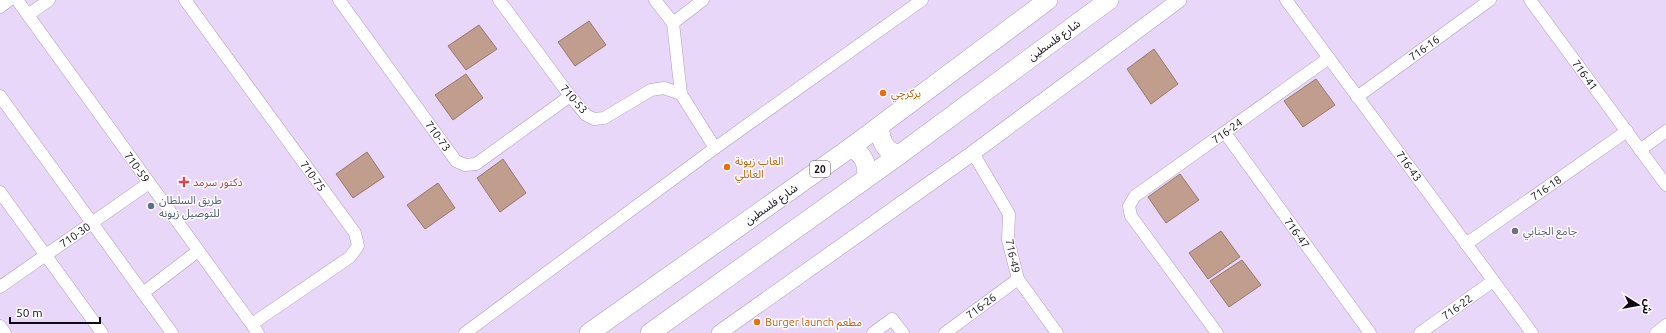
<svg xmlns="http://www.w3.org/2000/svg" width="1666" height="333" font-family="Ubuntu,'Noto Sans Arabic',sans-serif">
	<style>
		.building { fill: #c19d8e; stroke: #997769 }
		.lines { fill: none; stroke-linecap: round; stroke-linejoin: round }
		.minor-casing { stroke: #ad9dbc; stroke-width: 13 }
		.tertiary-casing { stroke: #ad9dbc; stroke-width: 16 }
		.primary-casing { stroke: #ad9dbc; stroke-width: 20 }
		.minor { stroke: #fff; stroke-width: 12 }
		.tertiary { stroke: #fff; stroke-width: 15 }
		.primary { stroke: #fff; stroke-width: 19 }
		.food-dot { fill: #e8710a; stroke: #fff; stroke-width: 1.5 }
		.health-dot { fill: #e0444e; stroke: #fff; stroke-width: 1.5 }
		.service-dot { fill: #5c6f8a; stroke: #fff; stroke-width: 1.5 }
		.worship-dot { fill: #6b7280; stroke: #fff; stroke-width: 1.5 }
		.labels { text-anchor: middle; stroke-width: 3; stroke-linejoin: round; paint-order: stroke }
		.shield { fill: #fff; stroke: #58545b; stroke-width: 1 }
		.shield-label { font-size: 10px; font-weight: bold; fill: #100a15 }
		.street-label { font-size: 11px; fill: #100a15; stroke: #fff }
		.food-label { font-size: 11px; fill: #c56008; stroke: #fff; text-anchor: start }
		.health-label { font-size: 11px; fill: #be3a42; stroke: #fff; text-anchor: start }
		.service-label { font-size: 11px; fill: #4e5e75; stroke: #fff; text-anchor: start }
		.worship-label { font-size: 11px; fill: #5b616d; stroke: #fff; text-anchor: start }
	</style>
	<rect width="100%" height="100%" fill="#e8d7f8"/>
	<g class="building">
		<path d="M589 21 606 45 575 66 558 42Z"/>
		<path d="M479 25 497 49 466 70 448 46Z"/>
		<path d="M1154 49 1178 84 1151 104 1127 69Z"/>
		<path d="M466 74 483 98 453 120 435 95Z"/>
		<path d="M1316 79 1335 105 1303 127 1284 101Z"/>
		<path d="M367 152 384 177 353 198 336 174Z"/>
		<path d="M503 159 526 193 500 212 477 178Z"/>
		<path d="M1180 174 1199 200 1166 223 1148 197Z"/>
		<path d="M438 183 455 208 425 229 407 205Z"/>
		<path d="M1221 231 1240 257 1208 279 1189 253Z"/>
		<path d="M1242 260 1261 285 1229 307 1210 281Z"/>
	</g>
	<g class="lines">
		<g class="minor-casing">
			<g id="minor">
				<path d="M17 0 258 333"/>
				<path d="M185 0 355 233 358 246 350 257 252 324"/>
				<path d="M339 0 456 161 465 165 476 164 570 96"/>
				<path d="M499 0 570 96 586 115 594 119 604 118 651 90 664 88 681 94"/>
				<path d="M655 0 673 23 703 0"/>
				<path d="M1286 0 1532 333"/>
				<path d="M1530 0 1666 185"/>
				<path d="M0 7 9 0"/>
				<path d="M28 15 49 0"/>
				<path d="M673 23 681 94 715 148"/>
				<path d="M0 96 172 333"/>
				<path d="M1357 97 1490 0"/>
				<path d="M1225 133 1370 333"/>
				<path d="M1640 150 1666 131"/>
				<path d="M973 153 1009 214 1008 240 1018 279 1057 333"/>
				<path d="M0 192 102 333"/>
				<path d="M1466 244 1627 131"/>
				<path d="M0 287 149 183"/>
				<path d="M143 293 198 251"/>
				<path d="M0 326 5 333"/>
				<path d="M465 333 715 148 922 0"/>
				<path d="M873 333 892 319 903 333"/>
				<path d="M945 333 1018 279"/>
				<path d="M1217 333 1131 216 1129 206 1135 196 1329 58"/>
				<path d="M1420 333 1493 281"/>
				<path d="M1656 333 1666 325"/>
			</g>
		</g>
		<g class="tertiary-casing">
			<path id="tertiary" d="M719 333 973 153 1179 0"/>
		</g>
		<g class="primary-casing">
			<g id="primary">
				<path d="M879 127C881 141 884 151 899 155"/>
				<path d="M850 148C863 153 867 162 867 176"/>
				<path d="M589 333 850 148 1048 0"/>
				<path d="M650 333 899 155 1109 0"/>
			</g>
		</g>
		<use href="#minor" class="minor"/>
		<use href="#tertiary" class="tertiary"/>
		<use href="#primary" class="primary"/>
	</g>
	<g class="food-dot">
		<circle cx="883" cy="93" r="4"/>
		<circle cx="727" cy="167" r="4"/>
		<circle cx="757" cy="322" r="4"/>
	</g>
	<path class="health-dot" d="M182 176h4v4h4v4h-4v4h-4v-4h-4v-4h4z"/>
	<circle class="service-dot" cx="151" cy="206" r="4"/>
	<circle class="worship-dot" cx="1515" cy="231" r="4"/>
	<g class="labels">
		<rect class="shield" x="810" y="161" width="20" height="16" rx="3"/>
		<g class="shield-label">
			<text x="820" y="173">20</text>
		</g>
		<g class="street-label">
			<text transform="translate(1054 40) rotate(-36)" y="4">شارع فلسطين</text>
			<text transform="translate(1424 48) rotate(-36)" y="4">716-16</text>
			<text transform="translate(1585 75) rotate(54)" y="4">716-41</text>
			<text transform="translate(574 99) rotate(49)" y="4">710-53</text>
			<text transform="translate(1227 131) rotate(-36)" y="4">716-24</text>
			<text transform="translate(438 136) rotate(54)" y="4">710-73</text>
			<text transform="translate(1409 166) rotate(54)" y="4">716-43</text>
			<text transform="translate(137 167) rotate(54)" y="4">710-59</text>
			<text transform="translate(313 176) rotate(54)" y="4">710-75</text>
			<text transform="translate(1546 188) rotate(-35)" y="4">716-18</text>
			<text transform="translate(771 204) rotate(-35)" y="4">شارع فلسطين</text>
			<text transform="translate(1297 233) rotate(54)" y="4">716-47</text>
			<text transform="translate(75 235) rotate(-35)" y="4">710-30</text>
			<text transform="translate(1013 256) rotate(78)" y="4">716-49</text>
			<text transform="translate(981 306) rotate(-37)" y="4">716-26</text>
			<text transform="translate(1457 307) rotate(-36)" y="4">716-22</text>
		</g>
		<g class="food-label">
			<text x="891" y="97">بركرچي</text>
			<text x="735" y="165">العاب زيونة<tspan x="735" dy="13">العائلي</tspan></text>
			<text x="765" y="326">Burger launch مطعم</text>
		</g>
		<g class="health-label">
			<text x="193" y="186">دكتور سرمد</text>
		</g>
		<g class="service-label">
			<text x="159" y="204">طريق السلطان<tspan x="159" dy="13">للتوصيل زيونه</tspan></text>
		</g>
		<g class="worship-label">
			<text x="1523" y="235">جامع الجنابي</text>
		</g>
	</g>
	<g transform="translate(1638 305) rotate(101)" stroke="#ffffff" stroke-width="3" paint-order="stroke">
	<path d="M0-3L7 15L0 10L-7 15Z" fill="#100a15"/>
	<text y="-6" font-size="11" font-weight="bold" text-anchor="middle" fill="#100a15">ش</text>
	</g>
	<path d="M10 317v6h90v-6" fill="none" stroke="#100a15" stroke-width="2"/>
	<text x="16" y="317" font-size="12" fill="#100a15" stroke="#ffffff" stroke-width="3" paint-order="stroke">50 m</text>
</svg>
